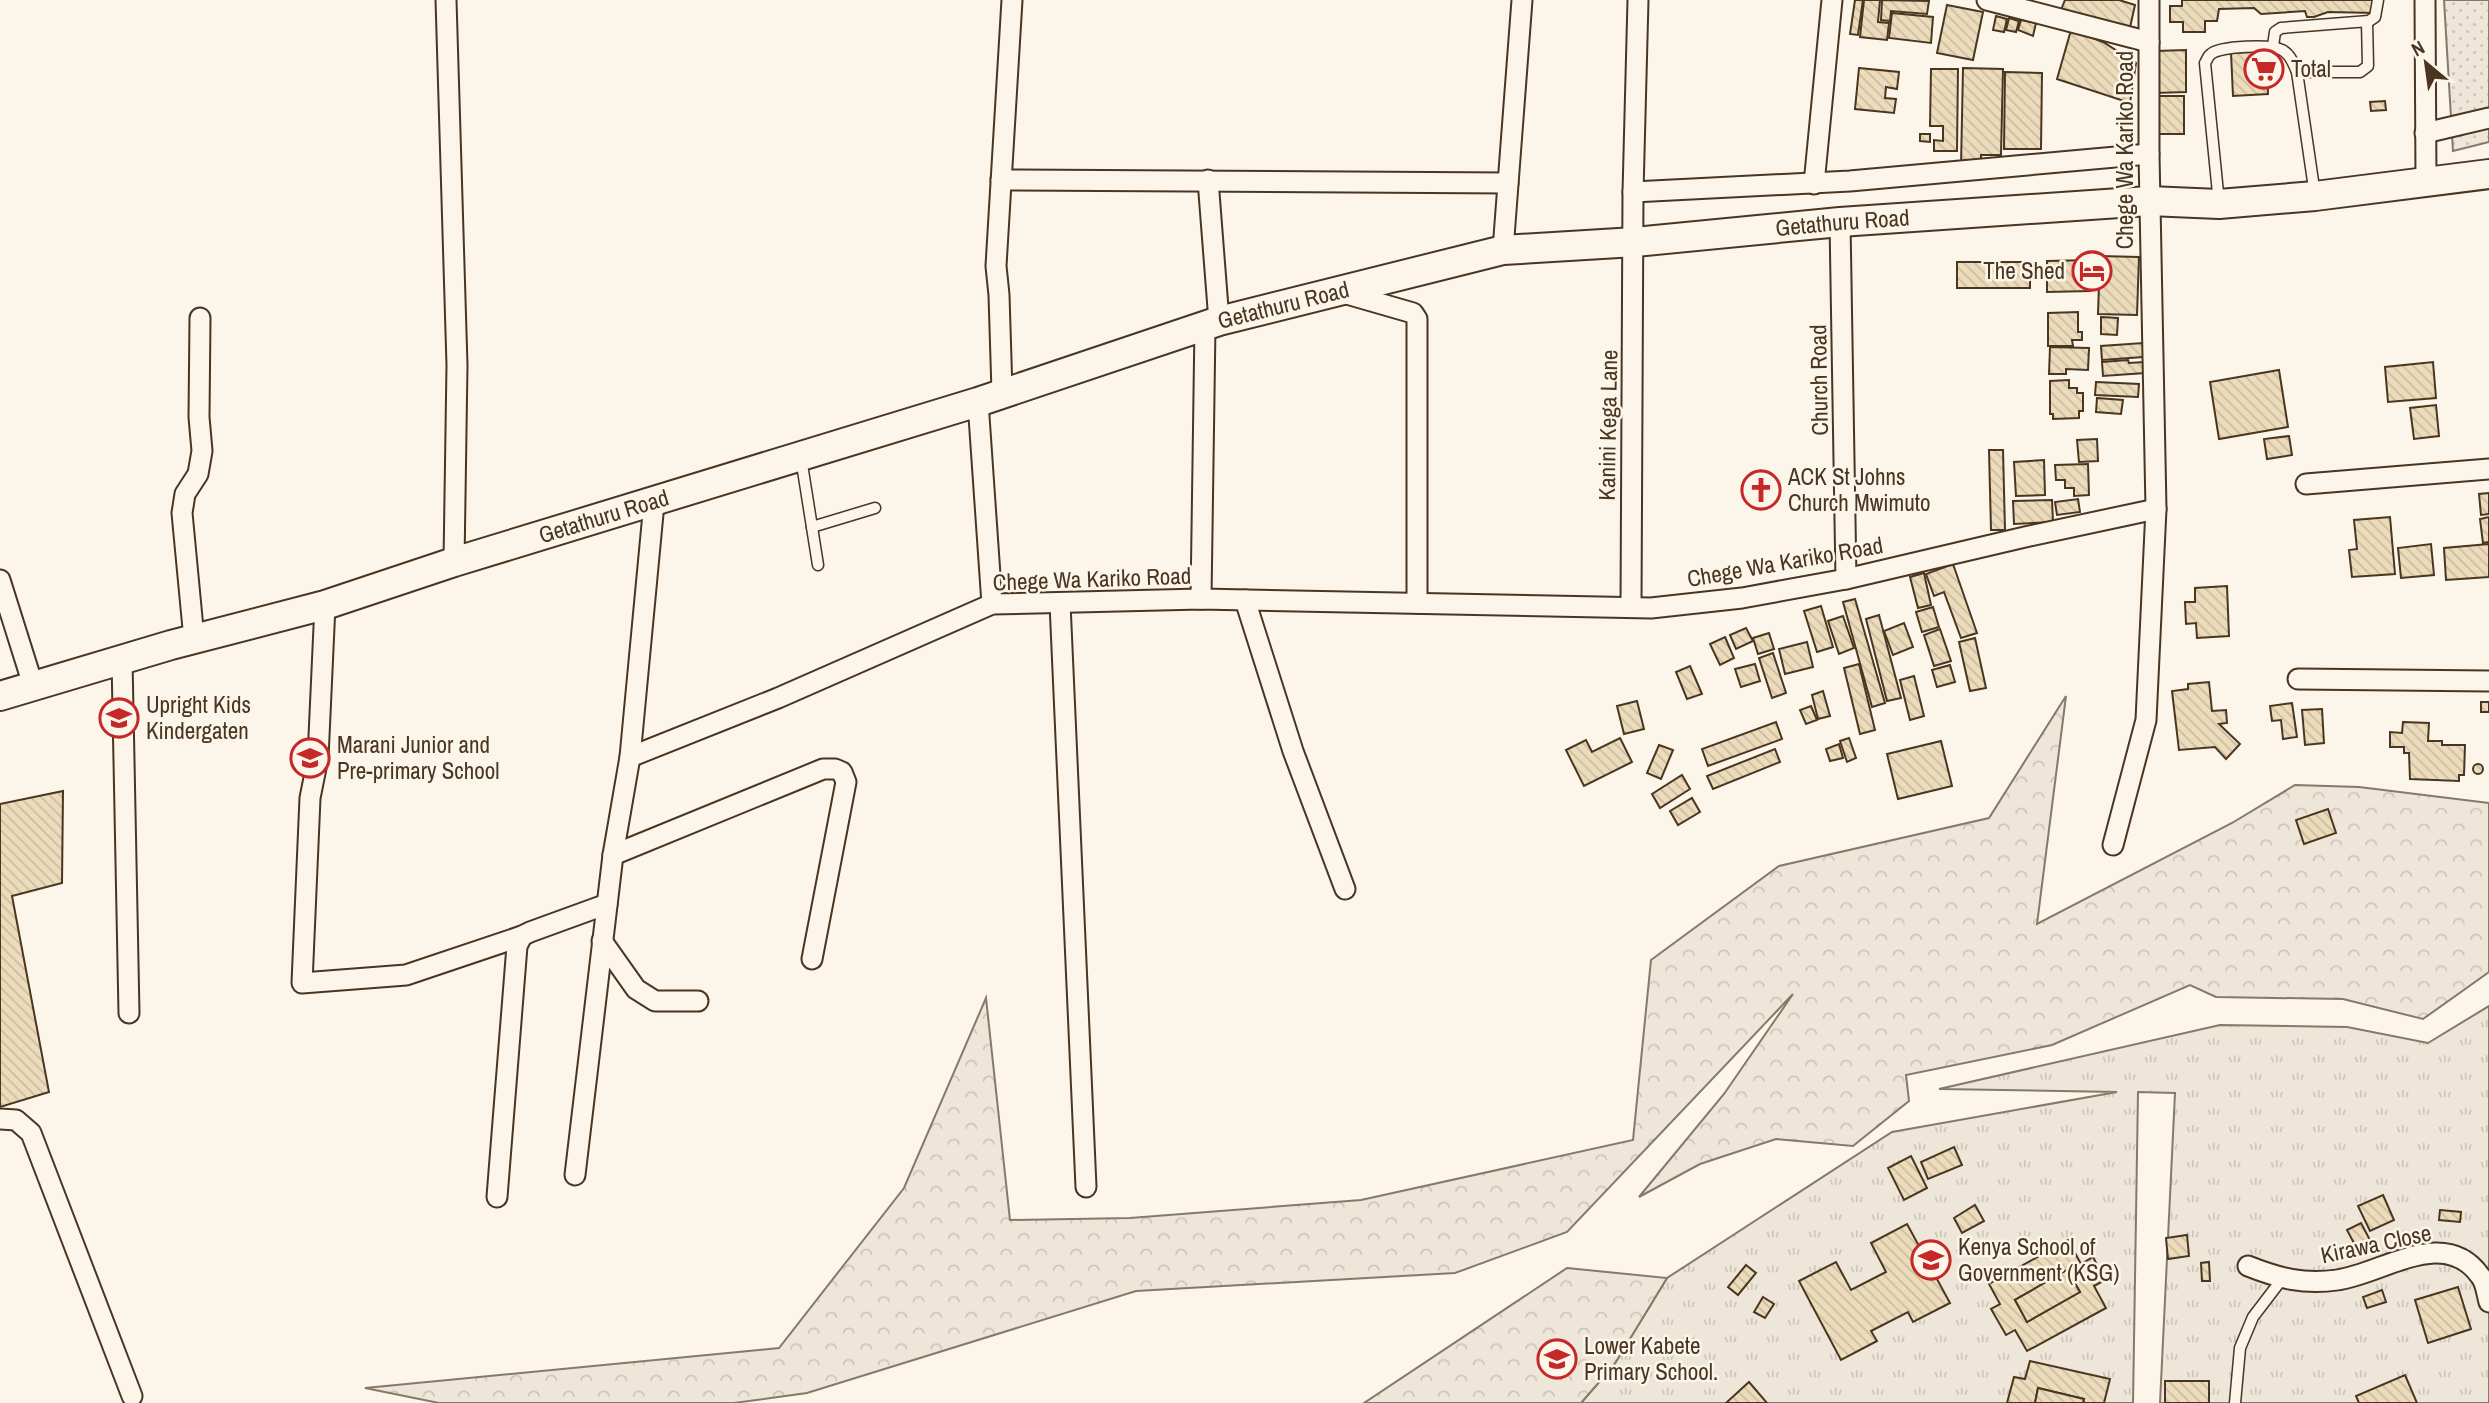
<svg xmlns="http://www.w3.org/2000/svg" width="2489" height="1403" font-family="'Archivo Narrow',sans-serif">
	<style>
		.grass { fill: url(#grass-tufts); stroke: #887966; stroke-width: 2 }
		.forest { fill: url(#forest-crowns); stroke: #887966; stroke-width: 2 }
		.garden { fill: url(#garden-dots); stroke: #887966; stroke-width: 2 }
		.building { fill: url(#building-back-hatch); stroke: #4a3520; stroke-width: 2; fill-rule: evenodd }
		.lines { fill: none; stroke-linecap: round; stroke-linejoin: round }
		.lane-casing { stroke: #4a3520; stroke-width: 13 }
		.street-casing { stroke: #4a3520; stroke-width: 23 }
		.secondary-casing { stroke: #4a3520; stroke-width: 32 }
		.lane { stroke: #fbf6e9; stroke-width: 10 }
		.street { stroke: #fbf6e9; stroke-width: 19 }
		.secondary { stroke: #fbf6e9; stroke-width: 28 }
		.labels { text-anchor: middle; stroke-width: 5; stroke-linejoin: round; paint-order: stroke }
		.poi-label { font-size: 23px; fill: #4a3520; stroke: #fbf6e9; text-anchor: start }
		.street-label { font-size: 23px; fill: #4a3520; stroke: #fbf6e9 }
	</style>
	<defs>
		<pattern id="grass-tufts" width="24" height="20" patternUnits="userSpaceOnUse" patternTransform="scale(1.75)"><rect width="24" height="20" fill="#ede6d9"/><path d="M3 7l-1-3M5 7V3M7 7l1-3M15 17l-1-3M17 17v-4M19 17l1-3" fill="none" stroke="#cdc6ba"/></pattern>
		<pattern id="forest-crowns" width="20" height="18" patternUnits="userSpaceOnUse" patternTransform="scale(1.75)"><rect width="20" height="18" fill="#ede6d9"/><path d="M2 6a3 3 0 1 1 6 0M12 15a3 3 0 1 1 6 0" fill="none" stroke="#cdc6ba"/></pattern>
		<pattern id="garden-dots" width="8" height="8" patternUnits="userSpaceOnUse" patternTransform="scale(1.75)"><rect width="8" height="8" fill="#ede6d9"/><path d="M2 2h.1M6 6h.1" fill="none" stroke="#cdc6ba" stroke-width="1.8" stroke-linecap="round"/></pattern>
		<pattern id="building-back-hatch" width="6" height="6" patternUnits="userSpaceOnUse" patternTransform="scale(1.75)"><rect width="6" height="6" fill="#ecdcbc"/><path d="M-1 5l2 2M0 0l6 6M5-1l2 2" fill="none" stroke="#ccbda1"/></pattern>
	</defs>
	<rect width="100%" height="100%" fill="#fbf6e9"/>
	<path class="grass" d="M2489 1006V1403H2160L2175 1093 2138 1092 2133 1403H1581L1614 1365 1667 1278 1892 1132 2117 1092 1939 1089 2220 1025 2347 1027 2428 1043Z"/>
	<g class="forest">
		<path d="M2066 696 2037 924 2232 823 2295 785 2359 787 2489 803V972L2423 1019 2343 999 2216 997 2190 985 2052 1045 1906 1075 1909 1101 1853 1146 1776 1139 1700 1164 1639 1197 1724 1094 1793 994 1567 1232 1455 1273 1136 1291 807 1393 734 1403H439L365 1388 779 1348 904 1188 986 998 1010 1220 1130 1218 1361 1200 1633 1140 1651 960 1779 866 1989 818Z"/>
		<path d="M1567 1268 1667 1278 1614 1365 1581 1403H1364Z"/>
	</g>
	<path class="garden" d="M2444 0H2489V142L2453 151Z"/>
	<g class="building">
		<path d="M1855 0H1863L1858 35 1850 34Z"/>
		<path d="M1864 0H1880L1878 22 1889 23 1887 40 1860 37Z"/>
		<path d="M1882 0 1929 1 1927 14 1891 11 1890 21 1881 20Z"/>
		<path d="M2065 0H2119L2135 5 2129 32 2059 15Z"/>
		<path d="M2182 0H2375V13L2328 12 2314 17H2307L2305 11 2261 14 2254 8 2219 9 2217 21H2205V32H2183V22H2170V6H2182Z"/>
		<path d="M1947 5 1983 12 1973 60 1937 53Z"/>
		<path d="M1892 13 1933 17 1931 43 1889 38Z"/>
		<path d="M1996 16 2007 19 2004 32 1993 30Z"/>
		<path d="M2009 18 2019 21 2016 32 2006 30Z"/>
		<path d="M2021 20 2036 23 2033 36 2018 30Z"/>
		<path d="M2071 30 2103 42 2136 63 2130 103 2057 79Z"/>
		<path d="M2186 50V92L2155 93V51Z"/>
		<path d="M2266 51 2268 94 2233 96 2231 53Z"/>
		<path d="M1859 68 1899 72 1897 89 1886 87 1885 98 1896 99 1894 113 1855 109Z"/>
		<path d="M1963 68 2003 69 2001 155H1981V166H1961Z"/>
		<path d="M1931 69H1958L1957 151H1934V140L1943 141V126H1930Z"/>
		<path d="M2005 72 2042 73 2041 149H2004Z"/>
		<rect x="2155" y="96" width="29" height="38"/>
		<path d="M2385 101 2386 110 2371 111 2370 102Z"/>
		<path d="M1920 134H1930V142L1920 141Z"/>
		<path d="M2100 256 2139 257 2137 315 2098 314Z"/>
		<path d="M2090 260V291L2047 292V261Z"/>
		<rect x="1957" y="262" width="73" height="26"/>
		<path d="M2078 312V332H2082V340H2072L2073 346H2048V313Z"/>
		<path d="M2101 317 2118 318 2117 335 2101 334Z"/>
		<path d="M2143 343V357L2102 360 2101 346Z"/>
		<path d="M2050 347 2089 348 2088 370 2066 369V374H2049Z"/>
		<path d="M2128 360 2129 363 2144 362 2145 373 2103 376 2102 362Z"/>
		<path d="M2433 362 2436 398 2388 402 2385 367Z"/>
		<path d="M2279 370 2288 427 2219 439 2210 382Z"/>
		<path d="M2069 380V388H2077V393H2083V411H2079V418L2053 419V414H2050V381Z"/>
		<path d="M2096 382 2139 384 2138 397 2095 395Z"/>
		<path d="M2097 398 2123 400 2121 414 2096 412Z"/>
		<path d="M2436 405 2439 436 2414 439 2410 408Z"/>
		<path d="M2289 436 2292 455 2267 459 2264 439Z"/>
		<path d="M2097 439 2098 461 2079 462 2077 440Z"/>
		<path d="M1989 450H2003L2005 530H1991Z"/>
		<path d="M2044 460 2045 495 2016 496 2014 462Z"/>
		<path d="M2088 464 2089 495 2074 496V488H2065V480H2056L2055 465Z"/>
		<path d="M2489 493V514L2481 515 2479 494Z"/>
		<path d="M2078 499 2080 512 2057 515 2055 502Z"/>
		<path d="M2052 500 2053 522 2014 524 2013 501Z"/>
		<path d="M2390 517 2395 574 2352 577 2349 550 2357 549 2354 520Z"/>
		<path d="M2489 517V542L2483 543 2480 519Z"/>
		<path d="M2431 544 2434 575 2401 578 2398 548Z"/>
		<path d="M2489 544V577L2446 580 2444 548Z"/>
		<path d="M1953 564 1977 633 1961 638 1944 592 1934 596 1926 574Z"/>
		<path d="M1924 573 1931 605 1918 608 1910 577Z"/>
		<path d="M2227 586 2229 636 2197 638 2196 623 2186 624 2185 602H2195V588Z"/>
		<path d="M1855 599 1885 703 1872 707 1843 602Z"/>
		<path d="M1821 606 1833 647 1817 652 1804 611Z"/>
		<path d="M1933 607 1939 627 1922 632 1916 612Z"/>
		<path d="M1879 615 1901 698 1887 701 1866 619Z"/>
		<path d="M1843 616 1854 648 1839 654 1828 621Z"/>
		<path d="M1904 623 1913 647 1893 655 1884 631Z"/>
		<path d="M1746 628 1753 641 1736 649 1730 635Z"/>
		<path d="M1940 629 1951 661 1934 666 1924 635Z"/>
		<path d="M1769 633 1774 649 1758 654 1753 638Z"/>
		<path d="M1725 637 1734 658 1720 665 1710 644Z"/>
		<path d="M1975 638 1986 688 1970 691 1959 642Z"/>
		<path d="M1807 642 1813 667 1785 674 1779 649Z"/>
		<path d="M1773 653 1786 693 1772 698 1759 658Z"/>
		<path d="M1755 664 1760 681 1741 687 1735 669Z"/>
		<path d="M1859 664 1875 730 1860 734 1844 668Z"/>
		<path d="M1950 665 1955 682 1937 687 1932 670Z"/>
		<path d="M1690 666 1702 694 1687 699 1676 672Z"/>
		<path d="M1914 676 1924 716 1910 720 1900 680Z"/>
		<path d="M2209 682 2212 711 2226 710 2227 723 2219 724 2240 744 2226 759 2215 747 2179 750 2172 691 2188 689V684Z"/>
		<path d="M1823 691 1830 716 1818 719 1812 695Z"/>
		<path d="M1637 701 1644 729 1624 734 1617 706Z"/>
		<rect x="2481" y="702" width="8" height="10"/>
		<path d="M2292 703 2297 737 2283 739 2281 720 2272 721 2270 706Z"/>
		<path d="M1811 706 1817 720 1806 724 1800 710Z"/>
		<path d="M2322 709 2324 743 2305 745 2302 710Z"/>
		<path d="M1776 722 1782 739 1708 766 1702 749Z"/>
		<path d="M2403 722 2429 723 2428 741H2442V745H2465L2464 775H2459V781L2410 779 2409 753H2404V747H2390V732L2402 733Z"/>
		<path d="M1620 738 1632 762 1584 786 1566 750 1586 740 1592 752Z"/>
		<path d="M1849 738 1856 758 1847 762 1840 741Z"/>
		<path d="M1941 741 1952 786 1898 799 1887 754Z"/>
		<path d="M1839 744 1843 758 1830 761 1826 749Z"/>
		<path d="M1659 745 1673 750 1661 779 1647 773Z"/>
		<path d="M1775 749 1780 762 1713 789 1707 776Z"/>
		<circle cx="2478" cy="769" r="5"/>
		<path d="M1682 775 1690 789 1660 808 1652 794Z"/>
		<path d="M63 791 62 883 12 896 49 1092 0 1107V804Z"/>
		<path d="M1692 798 1700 812 1678 825 1670 811Z"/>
		<path d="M2328 809 2336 833 2304 844 2296 820Z"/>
		<path d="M1954 1147 1962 1165 1928 1179 1921 1162Z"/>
		<path d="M1911 1156 1927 1188 1904 1200 1888 1168Z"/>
		<path d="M2383 1195 2394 1220 2370 1231 2358 1206Z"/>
		<path d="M1975 1205 1984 1221 1962 1233 1954 1218Z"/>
		<path d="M2440 1210 2461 1212 2460 1222 2439 1220Z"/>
		<path d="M2361 1223 2371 1242 2357 1249 2347 1230Z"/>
		<path d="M1907 1224 1950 1303 1913 1322 1908 1312 1871 1331 1877 1341 1841 1360 1799 1281 1836 1262 1851 1290 1886 1272 1871 1243Z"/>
		<path d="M2187 1235 2189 1256 2168 1259 2166 1238Z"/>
		<path d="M2068 1240 2081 1264 2093 1257 2105 1280 2094 1286 2106 1308 2027 1351 2015 1330 2006 1335 1991 1309 2000 1304 1989 1284ZM2067 1270 2080 1292 2027 1322 2015 1300Z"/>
		<path d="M2209 1262 2210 1281H2202L2201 1263Z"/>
		<path d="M1746 1265 1756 1273 1738 1295 1728 1287Z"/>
		<path d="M2067 1270 2080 1292 2027 1322 2015 1300Z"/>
		<path d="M2458 1287 2471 1329 2428 1343 2415 1300Z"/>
		<path d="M2382 1290 2386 1302 2367 1308 2363 1297Z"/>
		<path d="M1763 1297 1774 1304 1765 1318 1754 1312Z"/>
		<path d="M2030 1361 2110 1379 2104 1403H2083L2084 1399 2038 1388 2035 1403H2007L2014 1377 2025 1379Z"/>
		<path d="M2405 1375 2417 1403H2359L2356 1396Z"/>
		<rect x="2165" y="1381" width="44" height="22"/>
		<path d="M1749 1382 1767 1403H1726Z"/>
		<path d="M2038 1388 2084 1399 2083 1403H2035Z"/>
	</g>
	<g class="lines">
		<g class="lane-casing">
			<g id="lane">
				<path d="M2273 46 2275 32 2281 28 2369 21 2375 17 2378 0"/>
				<path d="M2297 72H2360L2368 66 2367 22"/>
				<path d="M2219 203 2205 63C2207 60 2208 56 2211 54 2220 46 2272 44 2282 50 2290 54 2294 64 2297 72L2315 195"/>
				<path d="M801 458 818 565"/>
				<path d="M812 527 875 508"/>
				<path d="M2235 1403 2240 1348 2253 1317 2282 1279"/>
			</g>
		</g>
		<g class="street-casing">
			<g id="street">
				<path d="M446 0 457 365 454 562"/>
				<path d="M1987 0 2149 42"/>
				<path d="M2425 0 2426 181"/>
				<path d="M2425 133 2489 118"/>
				<path d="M1001 180 1508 183"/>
				<path d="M1208 180 1219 321"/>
				<path d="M1814 184 1832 0"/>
				<path d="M1633 192 1850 181 2149 154"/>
				<path d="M1840 222 1846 579"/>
				<path d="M1503 250 1522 0"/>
				<path d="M1340 292 1413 313 1417 319V603"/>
				<path d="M1002 392 999 295 996 266 1012 0"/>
				<path d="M978 402 992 604"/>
				<path d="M2306 484 2489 469"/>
				<path d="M0 580 33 685"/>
				<path d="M1201 599 1205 326"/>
				<path d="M1245 600 1293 751 1345 889"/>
				<path d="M1060 603 1086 1187"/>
				<path d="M325 605 318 758 310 798 302 983 406 975 522 936"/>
				<path d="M1631 607 1633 192 1638 0"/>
				<path d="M194 639 182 513 185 494 198 474 202 451 199 417 200 318"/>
				<path d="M122 660 129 1013"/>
				<path d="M2298 679 2489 681"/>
				<path d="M630 757 778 698 992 604 1201 599 1651 608 1742 598 1846 579 2025 537 2156 509"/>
				<path d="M2113 845 2146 720 2156 509 2149 154V0"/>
				<path d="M613 855 823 769H835L842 772 846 782 812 959"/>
				<path d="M602 941 636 989 655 1001H698"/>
				<path d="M0 1119 16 1120 31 1133 132 1396"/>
				<path d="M575 1175 613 855 630 757 654 503"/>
				<path d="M497 1197 517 946 522 936 530 932 607 904"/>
				<path d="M2248 1266C2278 1278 2304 1285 2337 1280 2383 1274 2445 1224 2481 1277 2486 1284 2487 1295 2489 1302"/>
			</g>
		</g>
		<g class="secondary-casing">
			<g id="secondary">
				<path id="s1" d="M0 696 171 645 325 605 454 562 978 402 1219 321 1503 250 1635 242 1840 222 2149 201 2219 204 2315 196 2489 174"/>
			</g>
		</g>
		<use href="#lane" class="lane"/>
		<use href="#street" class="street"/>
		<use href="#secondary" class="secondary"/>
	</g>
	<defs>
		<g id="supermarket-ring" transform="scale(2.0125)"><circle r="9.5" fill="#fbf6e9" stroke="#c62828" stroke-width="1.5"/><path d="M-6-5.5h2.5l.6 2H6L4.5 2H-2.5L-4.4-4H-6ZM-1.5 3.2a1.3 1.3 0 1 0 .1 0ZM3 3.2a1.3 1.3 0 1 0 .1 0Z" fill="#c62828"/></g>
		<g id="hotel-ring" transform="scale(2.0125)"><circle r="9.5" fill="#fbf6e9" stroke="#c62828" stroke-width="1.5"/><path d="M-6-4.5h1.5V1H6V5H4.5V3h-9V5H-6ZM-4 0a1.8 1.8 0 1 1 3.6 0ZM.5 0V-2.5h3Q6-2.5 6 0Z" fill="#c62828"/></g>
		<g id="church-ring" transform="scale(2.0125)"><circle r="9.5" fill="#fbf6e9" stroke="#c62828" stroke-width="1.5"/><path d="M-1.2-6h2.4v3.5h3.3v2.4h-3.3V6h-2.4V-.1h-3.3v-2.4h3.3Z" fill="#c62828"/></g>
		<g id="school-ring" transform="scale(2.0125)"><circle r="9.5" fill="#fbf6e9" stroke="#c62828" stroke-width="1.5"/><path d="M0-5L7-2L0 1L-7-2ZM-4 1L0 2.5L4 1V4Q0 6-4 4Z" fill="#c62828"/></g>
		<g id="university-ring" transform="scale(2.0125)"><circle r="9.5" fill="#fbf6e9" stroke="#c62828" stroke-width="1.5"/><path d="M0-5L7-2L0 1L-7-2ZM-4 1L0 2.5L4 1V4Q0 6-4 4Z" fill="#c62828"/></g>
	</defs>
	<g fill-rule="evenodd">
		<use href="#supermarket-ring" x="2264" y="69"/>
		<use href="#hotel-ring" x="2092" y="271"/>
		<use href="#church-ring" x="1761" y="490"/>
		<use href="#school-ring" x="119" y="718"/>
		<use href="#school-ring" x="310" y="758"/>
		<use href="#university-ring" x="1931" y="1260"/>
		<use href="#school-ring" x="1557" y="1359"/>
	</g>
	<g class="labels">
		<g class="poi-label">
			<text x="2291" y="77">Total</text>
			<text x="2065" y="279" text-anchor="end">The Shed</text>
			<text x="1788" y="485">ACK St Johns<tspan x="1788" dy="26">Church Mwimuto</tspan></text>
			<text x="146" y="713">Upright Kids<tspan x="146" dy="26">Kindergaten</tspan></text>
			<text x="337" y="753">Marani Junior and<tspan x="337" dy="26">Pre-primary School</tspan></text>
			<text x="1958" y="1255">Kenya School of<tspan x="1958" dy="26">Government (KSG)</tspan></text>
			<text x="1584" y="1354">Lower Kabete<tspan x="1584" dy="26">Primary School.</tspan></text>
		</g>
		<g class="street-label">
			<text transform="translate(2125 150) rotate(-90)" y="8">Chege Wa Kariko Road</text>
			<text dy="8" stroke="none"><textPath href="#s1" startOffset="1909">Getathuru Road</textPath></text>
			<text dy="8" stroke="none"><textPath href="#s1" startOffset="1342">Getathuru Road</textPath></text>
			<text transform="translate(1819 380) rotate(-91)" y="8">Church Road</text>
			<text transform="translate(1608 425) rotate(-89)" y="8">Kanini Kega Lane</text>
			<text dy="8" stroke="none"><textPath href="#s1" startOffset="630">Getathuru Road</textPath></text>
			<text transform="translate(1785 562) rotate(-10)" y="8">Chege Wa Kariko Road</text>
			<text transform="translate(1092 579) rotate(-2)" y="8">Chege Wa Kariko Road</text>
			<text transform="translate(2376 1244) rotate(-12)" y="8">Kirawa Close</text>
		</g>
	</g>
	<g transform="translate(2426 63) rotate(331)" stroke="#fbf6e9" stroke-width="5" paint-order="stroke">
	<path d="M0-5L12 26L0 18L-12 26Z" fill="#4a3520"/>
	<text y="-10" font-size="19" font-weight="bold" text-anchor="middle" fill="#4a3520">N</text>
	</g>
</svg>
